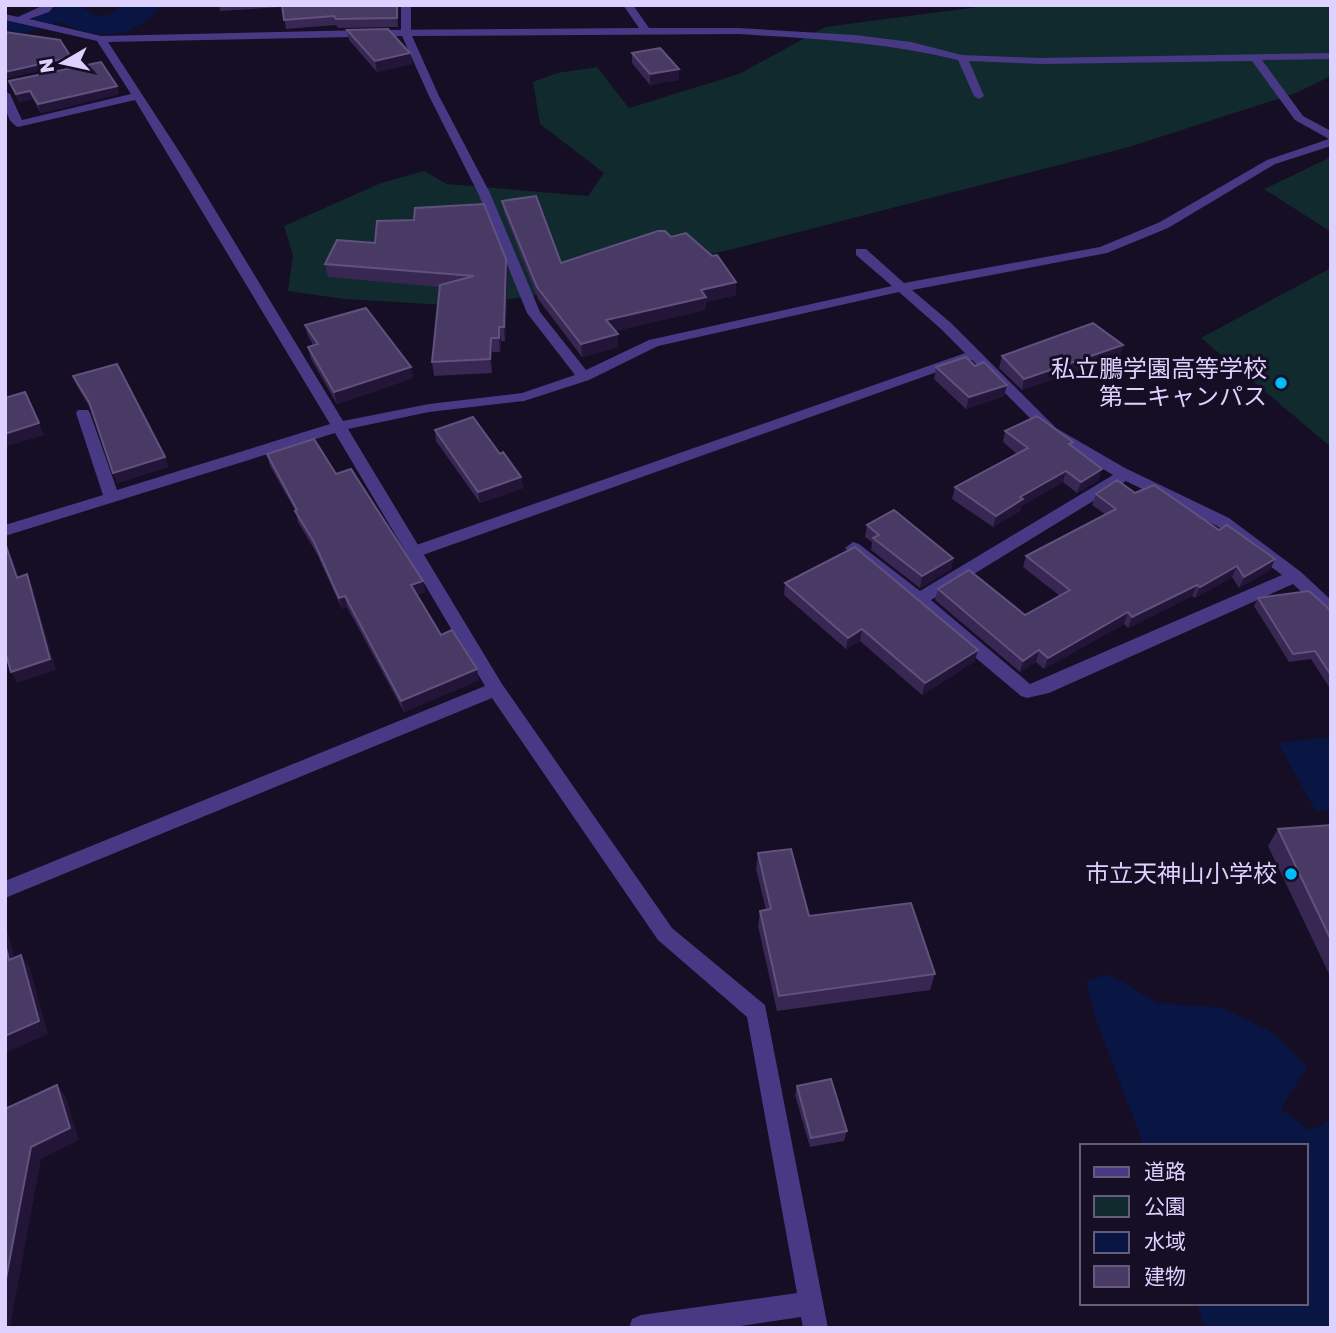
<svg xmlns="http://www.w3.org/2000/svg" width="1336" height="1333" font-family="'Golos Text','Noto Sans JP',sans-serif">
	<style>
		.green { fill: #112a2e }
		.water { fill: #091542 }
		.lines { fill: none; stroke-linecap: round; stroke-linejoin: round }
		.river { fill: #091542; fill-rule: evenodd }
		.lane { fill: #483984; fill-rule: evenodd }
		.street { fill: #483984; fill-rule: evenodd }
		.wall { fill: #372752 }
		.shaded-wall { fill: #221538 }
		.building { fill: #493965; stroke: #60517d; stroke-width: 2 }
		.poi-dot { fill: #00bafc; stroke: #150e24; stroke-width: 2.5 }
		.labels { text-anchor: middle; stroke-width: 6; stroke-linejoin: round; paint-order: stroke }
		.poi-label { font-size: 24px; fill: #ded1ff; stroke: #150e24; text-anchor: end }
	</style>
	<rect width="100%" height="100%" fill="#150e24"/>
	<g class="green">
		<path d="M993 5H1331V76L1296 93 1129 147 737 248 531 296 462 306 344 299 288 291 293 255 284 226 381 183 424 171 447 184 588 196 604 173 540 124 533 82 557 73 597 67 629 108 739 74 825 27Z"/>
		<path d="M1331 157V232L1264 189Z"/>
		<path d="M1331 268V447L1201 338Z"/>
	</g>
	<g class="water">
		<path d="M1331 737V810L1316 811 1278 743Z"/>
		<path d="M1109 974 1158 1003 1223 1008 1272 1032 1307 1067 1281 1109 1310 1130 1331 1120V1328H1205L1196 1303H1306V1146H1144L1095 1017 1086 981Z"/>
	</g>
	<g class="lines">
		<path class="river" d="M51 5H79L97 16 109 15 123 5H161C138 39 94 42 62 22L5 39V19Z"/>
		<g class="lane">
			<path d="M401 5H411V33L406 36 401 33Z"/>
			<path d="M974 350 981 354 979 357 420 556H408L406 552 408 548Z"/>
		</g>
		<path class="street" d="M44 5H55L49 12 29 19 101 36 368 30 639 28 623 5H633L649 28H738L855 35 911 42 962 55 1040 58 1331 53V59L1262 60 1303 116 1331 131V146L1275 164 1168 228 1107 253 912 290 951 323 1056 428 1125 468 1229 518 1301 572 1331 600V616L1325 614 1293 584 1049 693 1027 698 1021 696 845 548 853 542 859 544 920 591 1113 475 1046 434 941 329 899 292 658 346 589 380 524 401 429 412 348 429 502 684 672 928 765 1005 828 1328H803L801 1317 727 1328H629L632 1319 641 1315 797 1293 747 1017 658 940 492 698 5 898V881L485 686 335 433 5 536V525L103 495 76 413 78 410H88L90 413 117 490 330 424 135 100 18 127C5 121 5 104 5 91L10 94 22 120 131 94 97 41 5 20V14L18 17ZM738 34C812 39 885 42 958 60L974 96 979 99 984 96 969 61 1040 64 1252 61 1295 120 1329 139 1267 160 1160 222 1100 247 904 283 866 249H856V255L892 286 649 340 586 370 540 312 490 193 439 96 412 36ZM402 36 429 96 478 193 527 313 575 375 522 393 429 404 343 421 186 162 108 42ZM1126 481 1217 526 1282 575 1030 684 931 600Z"/>
	</g>
	<g class="wall">
		<path d="M219 5H398V27L338 28 336 25 286 29 282 7 220 11Z"/>
		<path d="M347 30 410 53 412 64 377 72 349 40Z"/>
		<path d="M632 53 679 80 650 85 632 63Z"/>
		<path d="M9 81 119 94 41 113 33 99 19 102Z"/>
		<path d="M502 201 561 263 671 237 736 282V295L706 302 705 310 615 331 618 334V347L582 357 538 299 504 213Z"/>
		<path d="M325 264 508 273 505 341H501L500 352H492V373L434 376 432 362 440 287 328 277Z"/>
		<path d="M305 325 411 367 413 378 337 404 311 359 308 347 314 346 308 336Z"/>
		<path d="M1123 345 1120 356 1022 390 999 368 1002 356Z"/>
		<path d="M975 366 1007 385 1004 396 966 409 934 379 936 367Z"/>
		<path d="M73 376 165 457 168 467 117 483 92 411 77 386Z"/>
		<path d="M435 430 500 454 521 477 523 488 480 503 436 441Z"/>
		<path d="M1005 431 1072 446 1099 480 1077 493 1063 482 1021 506 1020 511 993 527 952 499 955 487 1017 454 1003 442Z"/>
		<path d="M267 454 336 474 423 581 425 592 417 595 441 635 479 680 404 712 347 607 342 609 317 554 298 522 295 510 270 466Z"/>
		<path d="M1135 493 1219 530 1275 559 1270 570 1239 588 1232 577 1195 598 1192 596 1128 628 1124 624 1044 669 1036 662 1020 672 935 600 938 589 1025 615 1060 596 1023 567 1026 556 1105 514 1092 505 1096 494Z"/>
		<path d="M867 525 953 558 951 569 920 588 871 550 872 542 865 537Z"/>
		<path d="M785 583 975 661 922 695 860 641 846 649 784 595Z"/>
		<path d="M1258 598 1331 613V690L1311 659 1289 662 1254 606Z"/>
		<path d="M1331 825V978L1268 846 1278 829Z"/>
		<path d="M758 853 809 916 935 974 930 990 777 1011 758 926 760 911 766 910 756 869Z"/>
		<path d="M797 1086 847 1131 844 1141 810 1147 795 1095Z"/>
	</g>
	<g class="shaded-wall">
		<path d="M397 5H398V27L397 18Z"/>
		<path d="M410 53 412 64 377 72 375 61Z"/>
		<path d="M71 57 73 63 5 79V72Z"/>
		<path d="M679 69V80L650 85V74Z"/>
		<path d="M117 86 119 94 41 113 38 104Z"/>
		<path d="M30 91 33 99 19 102 16 94Z"/>
		<path d="M506 259 508 273 505 341 504 327Z"/>
		<path d="M736 282V295L706 302 705 310 607 333 606 320 701 290Z"/>
		<path d="M499 327 501 341 500 352 499 338Z"/>
		<path d="M618 334V347L582 357 581 344Z"/>
		<path d="M491 338 492 352V373L490 359Z"/>
		<path d="M1123 345 1120 356 1022 390 1024 379Z"/>
		<path d="M411 367 413 378 337 404 334 392Z"/>
		<path d="M1007 385 1004 396 966 409 969 397Z"/>
		<path d="M39 423 44 435 5 447V434Z"/>
		<path d="M165 457 168 467 117 483 113 473Z"/>
		<path d="M1102 469 1099 480 1077 493 1081 482Z"/>
		<path d="M1066 471 1063 482 1021 506 1020 511 993 527 996 516 1020 497Z"/>
		<path d="M521 477 523 488 480 503 478 492Z"/>
		<path d="M5 542 9 550 23 589 17 578Z"/>
		<path d="M953 558 951 569 920 588 922 576Z"/>
		<path d="M1275 559 1270 570 1239 588 1244 577Z"/>
		<path d="M1237 566 1232 577 1195 598 1200 587Z"/>
		<path d="M27 574 32 586 56 670 17 683 11 672Z"/>
		<path d="M423 581 425 592 413 597 411 585Z"/>
		<path d="M1197 585 1192 596 1128 628 1132 617Z"/>
		<path d="M345 596 347 607 342 609 339 598Z"/>
		<path d="M1128 612 1124 624 1044 669 1048 658Z"/>
		<path d="M862 629 860 641 846 649 848 638Z"/>
		<path d="M978 650 975 661 922 695 925 683Z"/>
		<path d="M1039 650 1036 662 1020 672 1023 661Z"/>
		<path d="M477 669 479 680 404 712 401 701Z"/>
		<path d="M5 923 19 973 9 960 5 944Z"/>
		<path d="M21 955 30 968 48 1034 5 1053V1036Z"/>
		<path d="M57 1085 66 1097 79 1140 41 1159 10 1328H5V1284L31 1147Z"/>
	</g>
	<g class="building">
		<path d="M282 5H397V18L336 19 334 16 284 20Z"/>
		<path d="M388 29 410 53 375 61 347 30Z"/>
		<path d="M5 32 60 40 71 57 5 72Z"/>
		<path d="M660 48 679 69 650 74 632 53Z"/>
		<path d="M101 62 117 86 38 104 30 91 16 94 9 81Z"/>
		<path d="M536 196 561 263 658 231H665L671 237 686 233 712 256 717 255 736 282 701 290 706 297 606 320 618 334 581 344 537 287 502 201Z"/>
		<path d="M484 204 506 259 504 327H499V338H491L490 359 432 362 440 285 474 276 325 264 337 240 375 243 377 221 414 220 415 208Z"/>
		<path d="M366 308 411 367 334 392 308 347 318 344 305 325Z"/>
		<path d="M1093 323 1123 345 1024 379 1002 356Z"/>
		<path d="M966 357 975 366 984 362 1007 385 969 397 936 367Z"/>
		<path d="M117 364 165 457 113 473 89 402 73 376Z"/>
		<path d="M25 392 39 423 5 434V398Z"/>
		<path d="M1037 416 1073 442 1069 444 1102 469 1081 482 1066 471 1020 497 1023 499 996 516 955 487 1028 448 1005 431Z"/>
		<path d="M473 417 500 454 503 452 521 477 478 492 435 430Z"/>
		<path d="M314 439 336 474 351 469 423 581 411 585 441 635 452 630 477 669 401 701 345 596 339 598 314 542 295 511 297 510 267 454Z"/>
		<path d="M1117 480 1135 493 1154 485 1219 530 1227 525 1275 559 1244 577 1237 566 1200 587 1197 585 1132 617 1128 612 1048 658 1039 650 1023 661 938 589 969 570 1025 615 1070 590 1026 556 1116 509 1096 494Z"/>
		<path d="M894 510 953 558 922 576 873 538 879 535 867 525Z"/>
		<path d="M5 543 17 578 27 574 50 659 11 672 5 651Z"/>
		<path d="M855 547 978 650 925 683 862 629 848 638 785 583Z"/>
		<path d="M1309 591 1327 607 1331 613V675L1315 651 1293 654 1258 598Z"/>
		<path d="M1331 825V940L1278 829Z"/>
		<path d="M791 849 809 916 911 903 935 974 779 996 760 911 771 909 758 853Z"/>
		<path d="M5 944 9 960 21 955 39 1021 5 1036Z"/>
		<path d="M831 1079 847 1131 811 1138 797 1086Z"/>
		<path d="M57 1085 70 1128 31 1147 5 1284V1109Z"/>
	</g>
	<g class="poi-dot">
		<circle cx="1281" cy="383" r="7"/>
		<circle cx="1291" cy="874" r="7"/>
	</g>
	<g class="labels">
		<g class="poi-label">
			<text x="1267" y="377">私立鵬学園高等学校<tspan x="1267" dy="28">第二キャンパス</tspan></text>
			<text x="1277" y="882">市立天神山小学校</text>
		</g>
	</g>
	<rect width="1336" height="1333" fill="none" stroke="#ded1ff" stroke-width="14"/>
	<rect x="1080" y="1144" width="228" height="161" fill="#150e24" stroke="#655c7c" stroke-width="2"/>
	<rect x="1094" y="1167" width="35" height="10" fill="#483984" stroke="#655c7c" stroke-width="2"/>
	<text x="1144" y="1179" font-size="21" fill="#ded1ff">道路</text>
	<rect x="1094" y="1196" width="35" height="21" fill="#112a2e" stroke="#655c7c" stroke-width="2"/>
	<text x="1144" y="1214" font-size="21" fill="#ded1ff">公園</text>
	<rect x="1094" y="1232" width="35" height="21" fill="#091542" stroke="#655c7c" stroke-width="2"/>
	<text x="1144" y="1249" font-size="21" fill="#ded1ff">水域</text>
	<rect x="1094" y="1266" width="35" height="21" fill="#493965" stroke="#655c7c" stroke-width="2"/>
	<text x="1144" y="1284" font-size="21" fill="#ded1ff">建物</text>
	<g transform="translate(63 63) rotate(261)" stroke="#150e24" stroke-width="5" paint-order="stroke">
	<path d="M0-5L12 26L0 18L-12 26Z" fill="#ded1ff"/>
	<text y="-10" font-size="19" font-weight="bold" text-anchor="middle" fill="#ded1ff">N</text>
	</g>
</svg>
